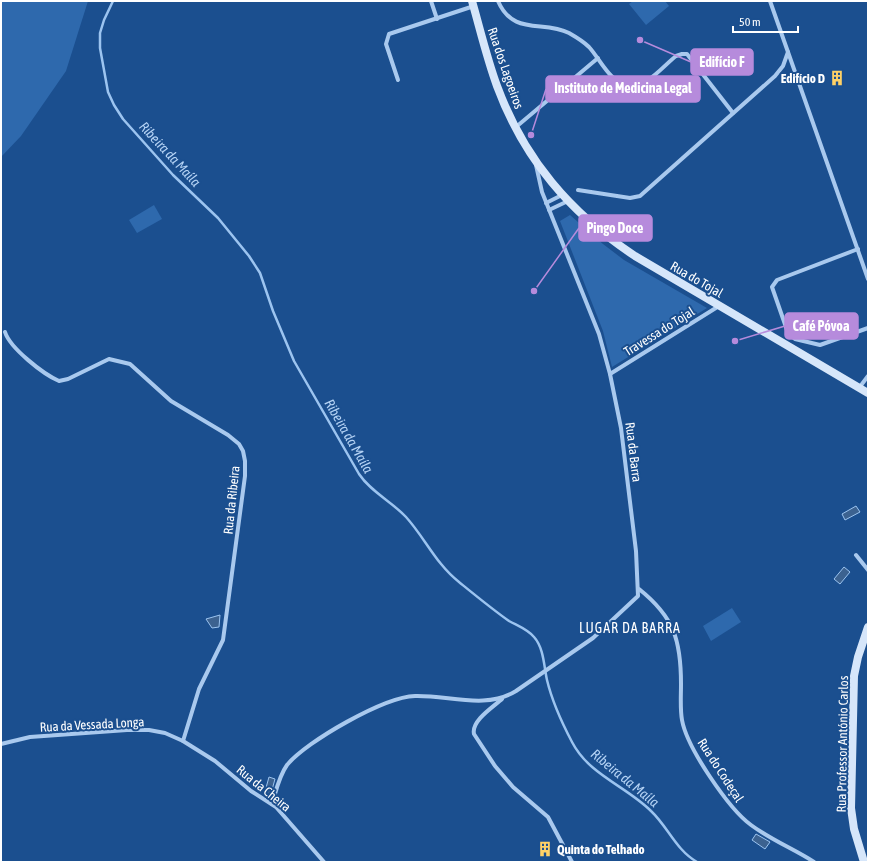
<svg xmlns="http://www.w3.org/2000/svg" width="869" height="863" font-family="'Asap Condensed',sans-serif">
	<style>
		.green { fill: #2e69ad }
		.water { fill: #3c6290; stroke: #9cc4f0 }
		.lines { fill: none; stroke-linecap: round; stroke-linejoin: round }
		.stream { stroke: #9cc4f0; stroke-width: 2.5 }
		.street { stroke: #a9c9ee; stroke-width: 4 }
		.secondary { stroke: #d6e6fa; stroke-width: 8 }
		.labels { text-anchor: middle; stroke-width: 4; stroke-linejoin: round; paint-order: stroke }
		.street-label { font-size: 13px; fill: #fff; stroke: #1b4f8f }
		.poi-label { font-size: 13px; font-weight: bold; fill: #fff; stroke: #1b4f8f; text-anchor: end }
		.water-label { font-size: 14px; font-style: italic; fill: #b5d3f5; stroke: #1b4f8f }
		.neighbourhood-label { font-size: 14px; letter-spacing: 1px; fill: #fff; stroke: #1b4f8f }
		.leader { fill: none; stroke: #b68bdc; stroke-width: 1.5 }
		.callout-dot { fill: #b68bdc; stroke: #1b4f8f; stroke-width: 1.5 }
		.callout { fill: #b68bdc; stroke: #b68bdc; stroke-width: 1.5 }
		.callout-label { font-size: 14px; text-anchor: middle; font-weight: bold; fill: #fff }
	</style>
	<rect width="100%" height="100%" fill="#1b4f8f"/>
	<g class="green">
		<path d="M1 1H88L66 71 21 136 1 157Z"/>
		<path d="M633 1H665L669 6 646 25 629 4Z"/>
		<path d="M154 205 162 219 137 233 129 220Z"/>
		<path d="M570 215 603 244 624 260 707 308 612 367 603 331 560 221Z"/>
		<path d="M732 608 741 622 711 641 703 626Z"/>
	</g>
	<g class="water">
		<path d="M856 506 860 512 845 520 842 514Z"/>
		<path d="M844 567 850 572 840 584 834 579Z"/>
		<path d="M220 615 219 627 212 628 206 619Z"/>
		<path d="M269 777 275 779 270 797 264 795Z"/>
		<path d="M756 834 770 842 765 849 752 840Z"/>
	</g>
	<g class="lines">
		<path class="stream" d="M113 1 104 20 100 33V48L108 92 114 105 123 119 173 175 218 218 249 256 260 273 273 311 294 361 359 474C371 492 391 501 406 517 425 538 436 564 459 582 475 595 492 609 509 621 518 626 527 629 534 637 544 648 544 667 547 680 552 701 562 723 572 742 589 775 626 786 651 811 668 827 676 850 697 862"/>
		<g class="street">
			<path d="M431 1 437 19"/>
			<path d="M498 1C513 36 543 20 569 33 576 37 584 42 589 47 600 59 610 83 628 85 647 88 662 67 676 56L682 54H687L733 113"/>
			<path d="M770 1 868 279"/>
			<path d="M398 80 386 44 389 34 474 6"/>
			<path d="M516 127 598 58"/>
			<path d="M578 190 630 198 640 196 775 76 783 66 788 52"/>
			<path d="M546 203 562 195"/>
			<path d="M549 210 568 201"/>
			<path d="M858 249 777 280 772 287 788 333 795 339 820 345 868 328"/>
			<path d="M5 332C10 348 43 374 59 381L68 379 109 359 130 364 171 401 228 435 239 444 243 451 245 461V476L223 640 199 689 183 741"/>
			<path d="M610 374 719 306"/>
			<path d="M859 388 868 376"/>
			<path d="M856 555 868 570"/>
			<path d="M639 589C674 617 681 640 681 684 681 696 680 709 682 720 687 748 729 809 751 825 771 840 794 849 814 862"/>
			<path d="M502 699C493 707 471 721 474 734L495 766 513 787 548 817 572 862"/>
			<path d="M1 744 30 737 127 730H149L165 733 183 741 215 761 251 791 276 807 324 862"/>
			<path d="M272 804C276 791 279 776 287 765 307 741 384 697 415 696 449 695 485 710 516 691L593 638 638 596 636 551 621 428 610 374 599 334 542 192 536 165"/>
		</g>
		<g class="secondary">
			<path d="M472 1C480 29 487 59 497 86 524 159 570 213 635 256L868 393"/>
			<path d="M864 862 854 829 851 808 854 676 858 657 868 627"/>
		</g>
	</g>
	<defs>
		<g id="building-bare" transform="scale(1.2)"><path d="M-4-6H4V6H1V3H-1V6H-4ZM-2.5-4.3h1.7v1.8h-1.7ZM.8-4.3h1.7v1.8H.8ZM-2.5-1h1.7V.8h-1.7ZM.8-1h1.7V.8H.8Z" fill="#ffd166" stroke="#1b4f8f" stroke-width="2.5" paint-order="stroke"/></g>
	</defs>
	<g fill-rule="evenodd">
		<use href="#building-bare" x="837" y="78"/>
		<use href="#building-bare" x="545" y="849"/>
	</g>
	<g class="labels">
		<g class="street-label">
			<text transform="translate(506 68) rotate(71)" y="5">Rua dos Lagoeiros</text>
			<text transform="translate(697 279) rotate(30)" y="5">Rua do Tojal</text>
			<text transform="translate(659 331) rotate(-32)" y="5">Travessa do Tojal</text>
			<text transform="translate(634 452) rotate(83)" y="5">Rua da Barra</text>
			<text transform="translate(231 500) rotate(-84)" y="5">Rua da Ribeira</text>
			<text transform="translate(92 724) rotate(-3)" y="5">Rua da Vessada Longa</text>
			<text transform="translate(842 744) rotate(-89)" y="5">Rua Professor António Carlos</text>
			<text transform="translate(721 770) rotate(57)" y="5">Rua do Codeçal</text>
			<text transform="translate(264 788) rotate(39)" y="5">Rua da Cheira</text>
		</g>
		<g class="poi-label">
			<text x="825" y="83">Edifício D</text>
			<text x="557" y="854" text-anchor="start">Quinta do Telhado</text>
		</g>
		<g class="water-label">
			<text transform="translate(170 154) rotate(47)" y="5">Ribeira da Maíla</text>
			<text transform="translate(349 436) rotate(60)" y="5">Ribeira da Maíla</text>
			<text transform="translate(625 778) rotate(39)" y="5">Ribeira da Maíla</text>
		</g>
		<g class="neighbourhood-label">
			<text x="630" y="633">LUGAR DA BARRA</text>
		</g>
	</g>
	<path class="leader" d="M640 40L691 62M531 135L546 89M534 291L579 228M735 341L785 326"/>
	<g class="callout-dot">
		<circle cx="640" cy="40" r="4"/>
		<circle cx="531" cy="135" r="4"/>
		<circle cx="534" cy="291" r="4"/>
		<circle cx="735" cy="341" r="4"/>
	</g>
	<g class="callout">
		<rect x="691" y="49" width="62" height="26" rx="4"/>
		<rect x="546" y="76" width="154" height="26" rx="4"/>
		<rect x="579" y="215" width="73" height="26" rx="4"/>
		<rect x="785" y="313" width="73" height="26" rx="4"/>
	</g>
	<g class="callout-label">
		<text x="722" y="67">Edifício F</text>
		<text x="623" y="93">Instituto de Medicina Legal</text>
		<text x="615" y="233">Pingo Doce</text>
		<text x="821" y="331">Café Póvoa</text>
	</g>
	<rect width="869" height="863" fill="none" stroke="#ffffff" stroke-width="4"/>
	<path d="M733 26v6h65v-6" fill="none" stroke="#ffffff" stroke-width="2"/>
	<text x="739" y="26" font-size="12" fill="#ffffff" stroke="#1b4f8f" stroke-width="3" paint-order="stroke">50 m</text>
</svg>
